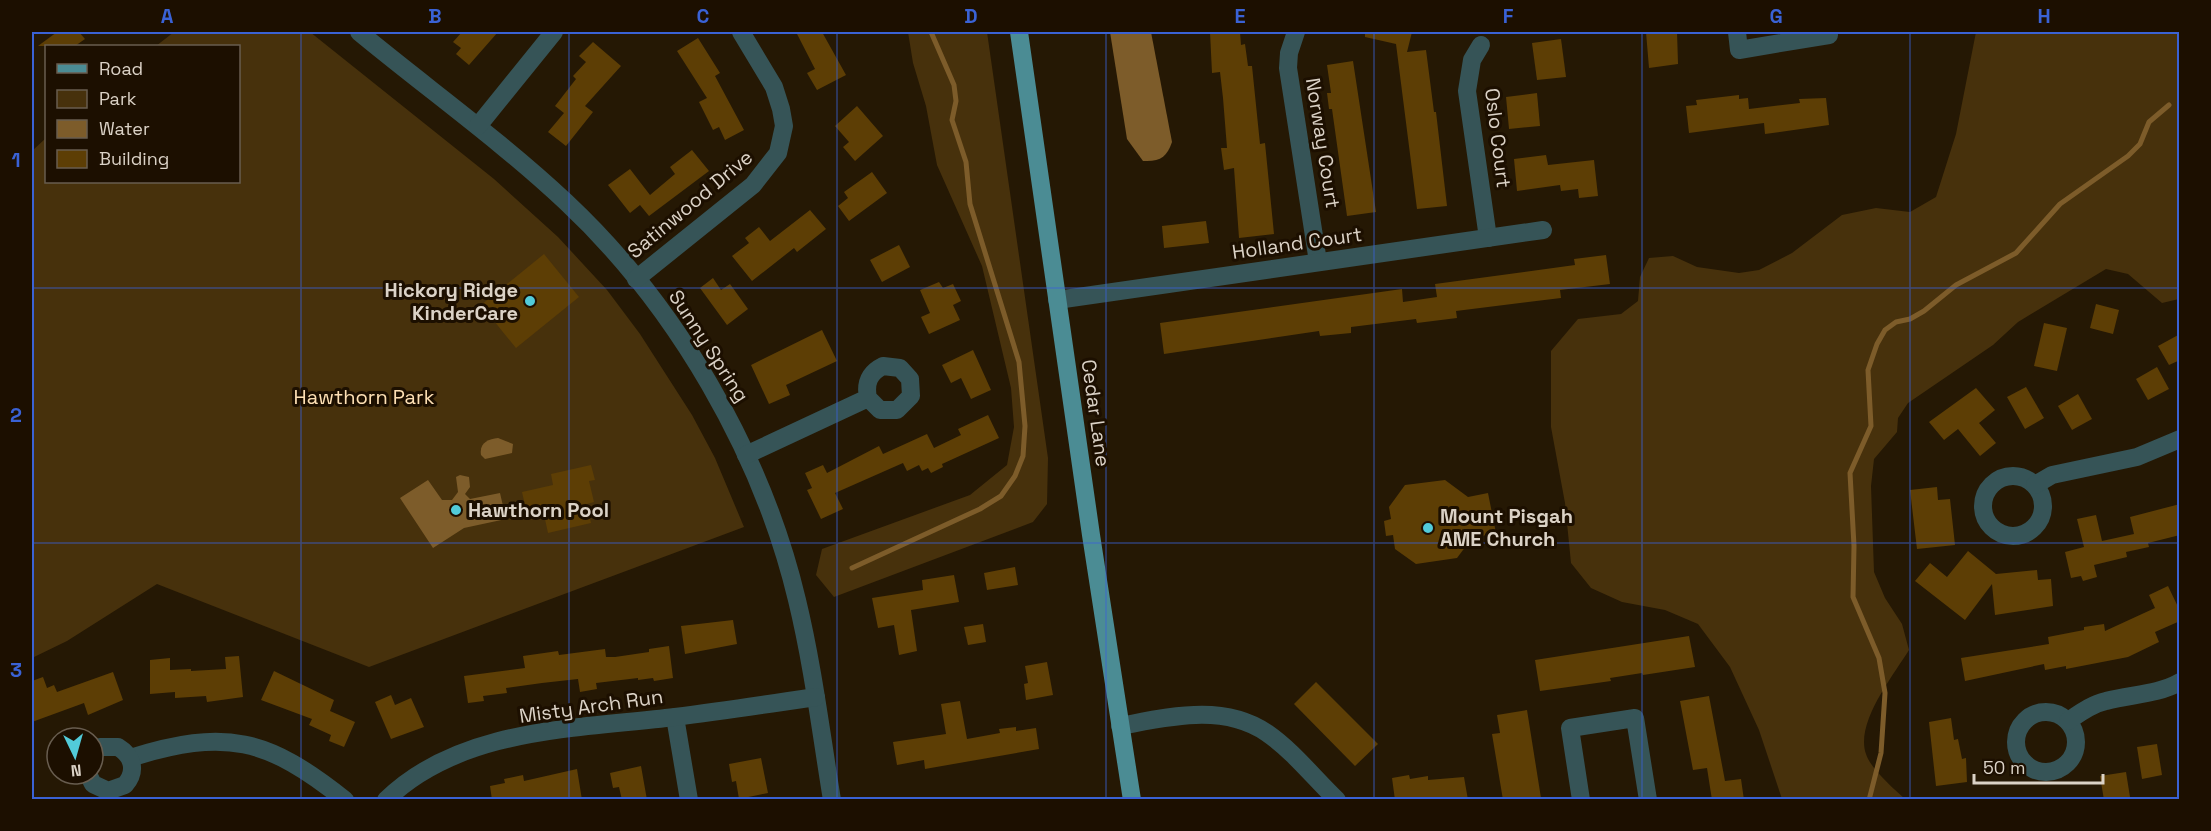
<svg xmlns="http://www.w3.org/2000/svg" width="2211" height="831" font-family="'Space Grotesk',sans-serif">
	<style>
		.green { fill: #47310c }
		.water { fill: #7d5c2a }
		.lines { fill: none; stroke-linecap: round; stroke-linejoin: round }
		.stream { stroke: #7d5c2a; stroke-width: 5 }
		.building { fill: #5d3e05 }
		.minor { stroke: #365457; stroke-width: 18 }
		.major { stroke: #4b8c94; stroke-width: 18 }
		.grid { fill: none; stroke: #3a62d5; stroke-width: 1.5; stroke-opacity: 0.55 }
		.poi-dot { fill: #52cbd9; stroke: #1c0f00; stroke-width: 2 }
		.labels { text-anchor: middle; stroke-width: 6; stroke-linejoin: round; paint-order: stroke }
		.street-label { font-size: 20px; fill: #dbd2c6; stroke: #1c0f00 }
		.poi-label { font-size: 20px; font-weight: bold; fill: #dbd2c6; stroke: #1c0f00; text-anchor: start }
		.park-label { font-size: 20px; fill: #fee0b4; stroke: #1c0f00 }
		.neatline { fill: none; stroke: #3a62d5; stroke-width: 2 }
		.grid-label { font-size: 20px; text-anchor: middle; font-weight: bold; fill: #3a62d5 }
	</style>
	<rect width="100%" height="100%" fill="#251804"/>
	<g class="green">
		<path d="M174 32H310L494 179 558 237 607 290 640 334 692 415 715 458 744 527 369 667 157 584 67 641 32 658V151L46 138V182H238V46H156Z"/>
		<path d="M908 32H987L1048 458 1047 504 1033 522 834 597 816 575 822 549 970 495 1007 465 1014 427 1011 388 982 266 937 165 926 106 913 63Z"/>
		<path d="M1976 32H2177L2180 42 2179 299 2162 303 2128 274 2106 269 2018 322 1993 345 1908 403 1898 418 1897 432 1874 459 1871 486 1874 572 1885 598 1902 624 1909 650C1893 676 1855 723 1866 754 1870 768 1894 789 1905 799H1782L1759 730 1730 667 1698 624 1665 610 1622 602 1591 588 1571 563 1565 503 1551 427V351L1578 319 1621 314 1638 301 1640 277 1649 258 1673 256 1697 267 1739 273 1759 270 1792 253 1842 215 1876 208 1910 212 1936 197 1956 134Z"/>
	</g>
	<g class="water">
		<path d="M1110 32H1151L1172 142C1167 157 1160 162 1143 161L1127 139Z"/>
		<path d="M498 438 513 444 512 453 485 459 481 455C479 443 488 439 498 438Z"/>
		<path d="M460 475 469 477 470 487 465 494 470 499 500 493 506 519 464 528 433 548 400 498 428 480 442 500H452L458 492 456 477Z"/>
	</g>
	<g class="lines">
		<g class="stream">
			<path d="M852 568 980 509 1001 496 1015 476 1023 456 1025 426 1019 362 970 204 966 162 952 120 956 101 954 85 931 32"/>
			<path d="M1869 800 1881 753 1885 693 1879 658 1853 597 1854 546 1850 473 1871 426 1868 370 1877 344 1885 330 1896 322 1910 319 1924 311 1956 285 2016 253 2060 204 2128 156 2140 144 2149 122 2169 105"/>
		</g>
	</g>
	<g class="building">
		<path d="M57 32H79L85 39 75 46H38Z"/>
		<path d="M462 32H498L469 65 456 54 461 48 453 42Z"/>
		<path d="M796 32H822L846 75 817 90 807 73 815 69Z"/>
		<path d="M1210 32H1240L1241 45 1245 44 1248 66H1252L1260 144 1265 143 1274 234 1239 238 1234 168 1224 170 1221 148H1227L1223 98 1220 72 1212 73Z"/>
		<path d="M1365 32H1412L1407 52 1426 50 1434 112H1436L1447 206 1417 209 1396 44 1365 37Z"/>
		<path d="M1646 32H1677L1678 64 1649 68Z"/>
		<path d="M698 38 720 73 715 76 744 130 725 140 719 127 713 130 699 102 707 98 677 51Z"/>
		<path d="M1561 39 1566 77 1537 80 1532 43Z"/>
		<path d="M593 42 621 66 585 106 593 112 566 146 548 132 564 113 555 106 576 79 573 76 586 62 579 56Z"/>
		<path d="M1353 61 1376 212 1347 216 1332 109H1329L1327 93H1331L1327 65Z"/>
		<path d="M1537 93 1540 126 1509 129 1506 97Z"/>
		<path d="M1739 95V99L1748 98 1749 109 1800 103 1799 99 1826 98 1829 125 1765 134 1764 123 1689 133 1686 106 1697 105 1696 100Z"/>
		<path d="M857 106 883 136 855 161 843 147 849 142 835 126Z"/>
		<path d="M692 150 709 171 649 216 640 205 630 213 608 185 630 169 650 195 675 174 670 167Z"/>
		<path d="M1546 155 1548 165 1594 160 1598 196 1579 198 1578 189 1561 191 1560 185 1517 191 1514 159Z"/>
		<path d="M872 172 887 193 849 221 838 206 848 198 844 192Z"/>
		<path d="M810 210 826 229 797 252 794 248 752 281 732 256 749 243 745 238 759 227 770 241Z"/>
		<path d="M1206 221 1209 243 1164 248 1162 226Z"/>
		<path d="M899 245 910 267 882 282 870 260Z"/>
		<path d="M544 254 579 297 516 348 481 305Z"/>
		<path d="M1606 255 1610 284 1560 290 1561 298 1456 311 1457 318 1417 323 1416 319 1351 327V333L1320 336 1319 331 1164 354 1160 323 1402 289 1403 302 1437 297 1435 284 1575 265 1574 259Z"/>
		<path d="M713 278 721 290 730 284 748 309 727 325 700 288Z"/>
		<path d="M939 282 943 288 953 284 961 301 953 305 960 320 929 334 921 317 930 313 920 290Z"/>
		<path d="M2096 304 2119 310 2113 334 2090 328Z"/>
		<path d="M2044 323 2067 328 2057 371 2034 366Z"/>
		<path d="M822 330 837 361 786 385 790 395 769 404 751 365Z"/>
		<path d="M2180 334V360L2169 365 2158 346Z"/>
		<path d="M973 350 991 390 971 399 961 378 951 383 942 365Z"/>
		<path d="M2157 367 2169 389 2148 400 2136 379Z"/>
		<path d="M2026 387 2044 418 2025 429 2007 397Z"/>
		<path d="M1976 388 1995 410 1979 423 1996 443 1980 456 1958 429 1944 440 1929 422Z"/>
		<path d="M2078 394 2092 419 2072 430 2058 406Z"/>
		<path d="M988 415 999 438 942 464 943 467 931 473 928 468 922 471 919 465 907 471 903 463 835 493 843 509 821 519 807 490 812 488 805 473 823 465 827 473 879 446 883 454 927 434 934 448 961 435 958 429Z"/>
		<path d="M591 465 595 480 589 481 594 502 587 504 591 523 548 533 543 510 527 514 522 492 553 485 551 474Z"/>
		<path d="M1445 480 1468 497 1488 493 1496 533 1472 538 1457 558 1416 564 1395 549 1393 535 1386 536 1384 521 1391 519 1389 507 1405 485Z"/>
		<path d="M1937 487 1938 500 1950 499 1955 545 1917 549 1910 490Z"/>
		<path d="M2180 504V535L2148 543 2149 547 2126 552 2127 557 2094 565 2097 577 2083 581 2081 576 2071 578 2065 552 2084 547 2077 519 2096 515 2102 541 2134 534 2130 517Z"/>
		<path d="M1968 551 1996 574 2037 570 2038 580 2051 579 2053 606 1995 615 1992 584 1965 620 1915 581 1930 563 1947 577Z"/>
		<path d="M1015 567 1018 585 987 590 984 573Z"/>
		<path d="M954 575 959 602 911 610 917 651 899 655 894 625 878 628 872 598 923 590 922 580Z"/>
		<path d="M2168 586 2180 611V621L2155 632 2159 642 2128 657 2066 669V666L2045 670 2044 664 1965 681 1961 658 2049 644 2048 637 2084 630V627L2104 624 2105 631 2155 608 2149 595Z"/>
		<path d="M733 620 737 644 685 654 681 626Z"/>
		<path d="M983 624 986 642 968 645 964 627Z"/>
		<path d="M1689 636 1695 667 1643 675 1642 673 1610 678 1611 681 1540 691 1535 660Z"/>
		<path d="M669 646 673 678 654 681 653 678 638 680V678L596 683 597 689 580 692 578 679 542 683 506 688 507 693 483 696 484 701 468 703 464 676 525 668 523 656 558 651 559 655 605 649 606 657H615L649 652V649Z"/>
		<path d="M239 656 243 697 207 702 206 696 175 698V692L150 694V660L170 658V670L191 669V671L226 669 225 657Z"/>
		<path d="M1047 662 1053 695 1026 700 1024 684 1028 683 1025 666Z"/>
		<path d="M274 671 334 700 330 711 355 722 344 747 329 741 331 735 309 725 312 719 261 700Z"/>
		<path d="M113 672 123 700 88 715 84 703 32 722V681L43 677 47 688 54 685 57 692Z"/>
		<path d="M1316 682 1378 744 1355 766 1294 704Z"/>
		<path d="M391 695 395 705 411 698 424 727 391 739 375 702Z"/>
		<path d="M1709 696 1725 781 1741 779 1744 800H1712L1707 768 1693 770 1680 701Z"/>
		<path d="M960 701 967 739 1000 733 999 729 1016 727V731L1036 728 1039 749 925 769 924 760 897 765 893 742 946 734 941 704Z"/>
		<path d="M1527 710 1541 798 1503 800 1492 734 1500 733 1497 715Z"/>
		<path d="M1951 718 1954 740 1958 739 1962 759 1966 758 1967 782 1936 786 1929 722Z"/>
		<path d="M2157 744 2162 775 2142 779 2137 747Z"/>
		<path d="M761 758 768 793 739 799 736 781 732 782 729 764Z"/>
		<path d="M641 766 647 800H622L619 787 613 788 610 773Z"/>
		<path d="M577 769 582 800H492L490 786 505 783 504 779 523 775 524 781Z"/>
		<path d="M2126 772 2130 797 2104 800 2100 776Z"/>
		<path d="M1409 775 1410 779 1428 776V780L1464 777 1468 800H1395L1392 778Z"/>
	</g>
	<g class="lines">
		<g class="minor">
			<path d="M359 32C428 89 501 141 566 202 676 305 762 453 797 600 813 666 821 733 832 800"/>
			<path d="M1296 32 1289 53 1288 68 1318 262"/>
			<path d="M1737 32 1739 50 1829 35 1828 32"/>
			<path d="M1481 45 1472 60 1467 91 1488 238"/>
			<path d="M478 126 554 32"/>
			<path d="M636 279 753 185 778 153 784 126 781 109 774 87 741 32"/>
			<path d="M1057 300 1543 230"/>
			<path d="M746 455 868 398C865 383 869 373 883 366L900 368 910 379 911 396 897 410H880L868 398"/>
			<circle cx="2013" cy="506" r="30"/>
			<path d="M2035 485 2052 475 2137 457 2180 439"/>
			<circle cx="2046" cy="742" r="30"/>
			<path d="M675 717 689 800"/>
			<path d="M2068 721C2080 713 2092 704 2106 701 2131 694 2157 695 2180 682"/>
			<path d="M1120 726C1169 717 1223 703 1267 733 1293 751 1314 778 1337 800"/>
			<path d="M130 758C226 728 267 738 345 800"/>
			<path d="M88 774 93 784 108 791 125 785C137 771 133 756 118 747H100L93 752"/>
			<path d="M386 800C461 727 578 729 675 717 722 711 769 704 816 697"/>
			<path d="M1581 800 1570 728 1635 718 1648 800"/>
		</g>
		<path class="major" d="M1019 32 1091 535 1132 800"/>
	</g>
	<path class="grid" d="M301 32V800M569 32V800M837 32V800M1106 32V800M1374 32V800M1642 32V800M1910 32V800M32 288H2180M32 543H2180"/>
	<g class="poi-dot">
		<circle cx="530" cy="301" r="6"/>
		<circle cx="456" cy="510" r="6"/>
		<circle cx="1428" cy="528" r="6"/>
	</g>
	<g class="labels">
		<g class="street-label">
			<text transform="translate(1498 138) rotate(83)" y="7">Oslo Court</text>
			<text transform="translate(1323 143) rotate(81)" y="7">Norway Court</text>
			<text transform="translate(690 204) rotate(-40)" y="7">Satinwood Drive</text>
			<text transform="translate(1297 243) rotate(-8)" y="7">Holland Court</text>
			<text transform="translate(709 346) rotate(57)" y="7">Sunny Spring</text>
			<text transform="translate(1096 413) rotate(82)" y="7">Cedar Lane</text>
			<text transform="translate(591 706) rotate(-8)" y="7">Misty Arch Run</text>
		</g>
		<g class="poi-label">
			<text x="518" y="297" text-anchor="end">Hickory Ridge<tspan x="518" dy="23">KinderCare</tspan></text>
			<text x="468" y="517">Hawthorn Pool</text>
			<text x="1440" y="523">Mount Pisgah<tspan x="1440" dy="23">AME Church</tspan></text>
		</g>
		<g class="park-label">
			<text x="364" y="404">Hawthorn Park</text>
		</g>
	</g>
	<rect width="2211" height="831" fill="none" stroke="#1c0f00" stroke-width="66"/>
	<rect x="45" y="45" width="195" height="138" fill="#1c0f00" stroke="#685d4f" stroke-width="1.5"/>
	<rect x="57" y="64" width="30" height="9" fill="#4b8c94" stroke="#685d4f" stroke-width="1.5"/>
	<text x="99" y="75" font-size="18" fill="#dbd2c6">Road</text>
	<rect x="57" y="90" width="30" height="18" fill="#47310c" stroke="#685d4f" stroke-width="1.5"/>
	<text x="99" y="105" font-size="18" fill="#dbd2c6">Park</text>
	<rect x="57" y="120" width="30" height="18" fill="#7d5c2a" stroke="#685d4f" stroke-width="1.5"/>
	<text x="99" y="135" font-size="18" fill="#dbd2c6">Water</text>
	<rect x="57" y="150" width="30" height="18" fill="#5d3e05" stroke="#685d4f" stroke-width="1.5"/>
	<text x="99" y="165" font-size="18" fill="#dbd2c6">Building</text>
	<g transform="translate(75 756) rotate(175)"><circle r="28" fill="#1c0f00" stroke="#685d4f" stroke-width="1.5"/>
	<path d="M0-4.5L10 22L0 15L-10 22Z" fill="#52cbd9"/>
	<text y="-9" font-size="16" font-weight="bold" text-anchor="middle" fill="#dbd2c6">N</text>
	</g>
	<path d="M1974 774v9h129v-9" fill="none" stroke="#dbd2c6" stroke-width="3"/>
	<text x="1983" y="774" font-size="18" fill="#dbd2c6" stroke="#1c0f00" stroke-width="4.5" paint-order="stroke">50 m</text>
	<rect x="33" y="33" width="2145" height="765" class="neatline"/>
	<g class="grid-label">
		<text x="167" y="23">A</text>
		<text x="435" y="23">B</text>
		<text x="703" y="23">C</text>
		<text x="971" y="23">D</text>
		<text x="1240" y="23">E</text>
		<text x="1508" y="23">F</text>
		<text x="1776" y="23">G</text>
		<text x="2044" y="23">H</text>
		<text x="16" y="167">1</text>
		<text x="16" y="422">2</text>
		<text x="16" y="677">3</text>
	</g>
</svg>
